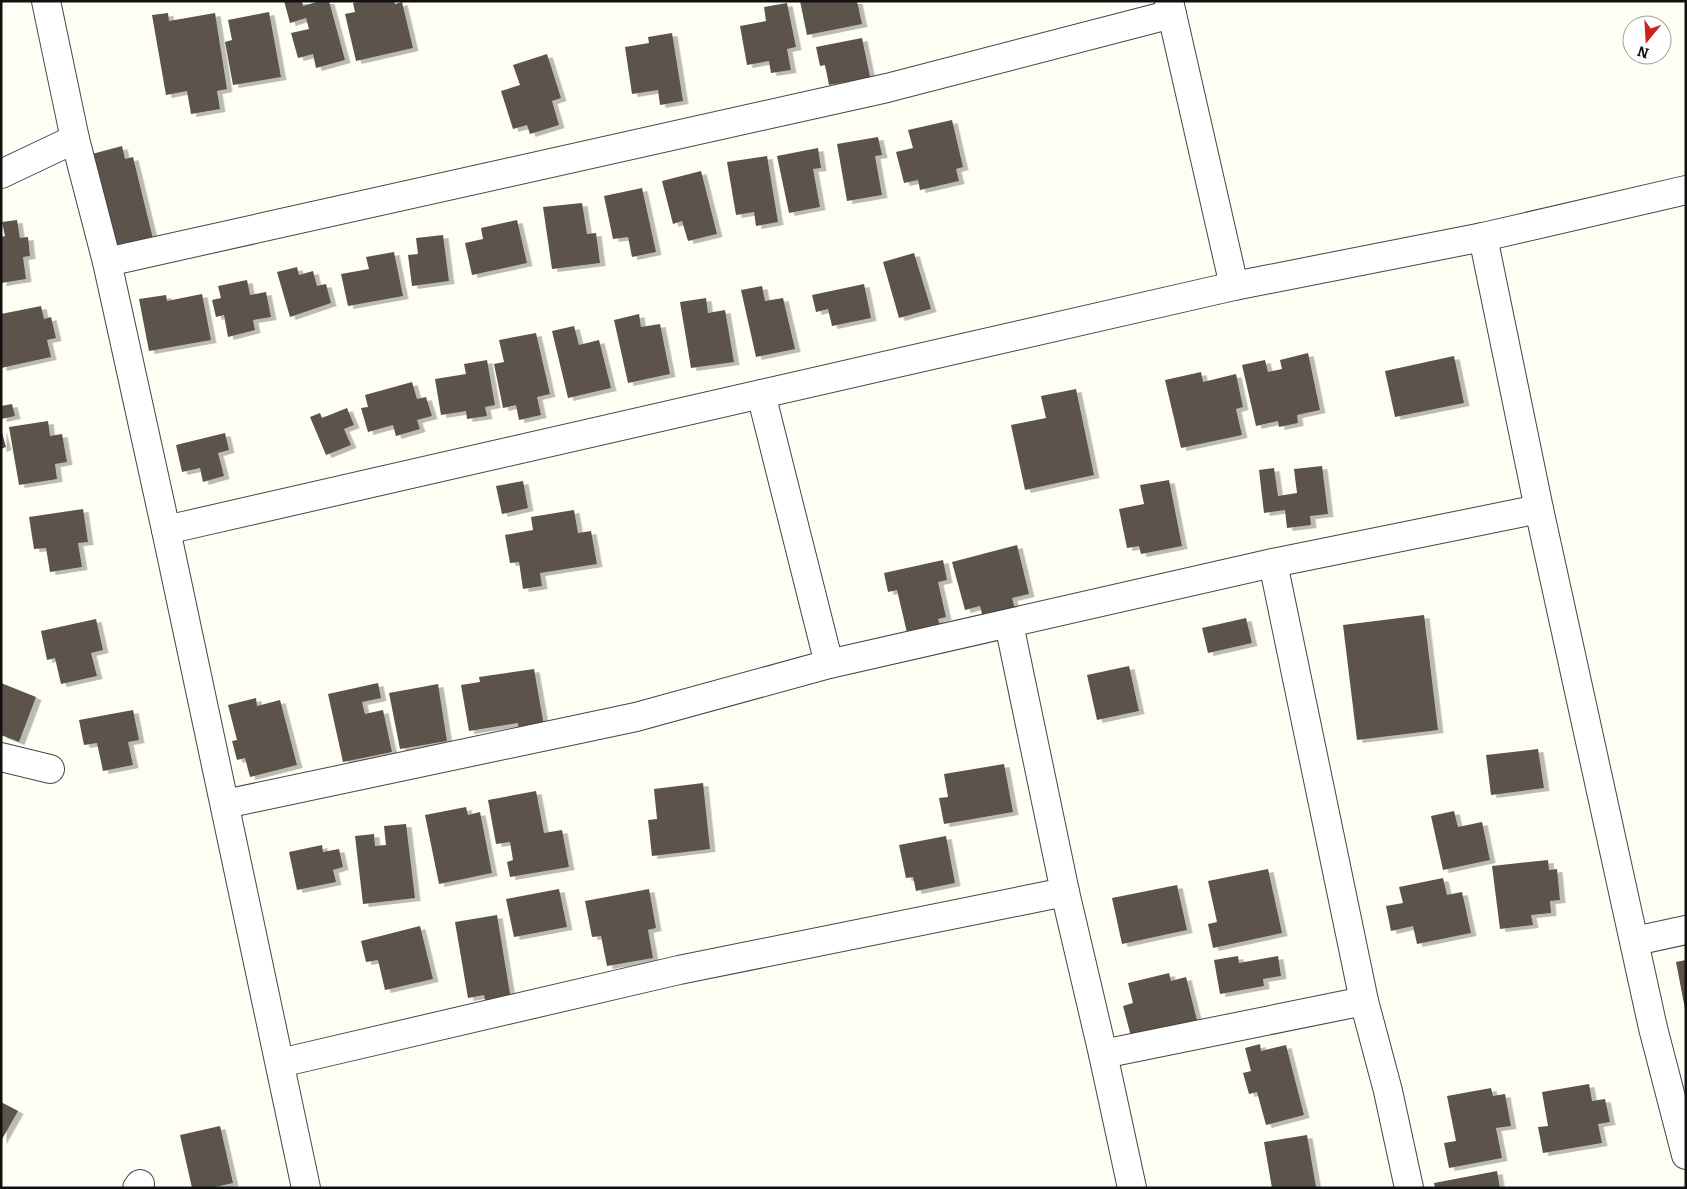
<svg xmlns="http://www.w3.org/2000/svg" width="1687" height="1189" font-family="Bitter,serif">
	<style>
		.building { fill: #5b534c; filter: url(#shadow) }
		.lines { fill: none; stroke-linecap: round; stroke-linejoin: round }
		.minor-casing { stroke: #444; stroke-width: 30 }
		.minor { stroke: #fff; stroke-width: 28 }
	</style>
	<defs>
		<filter id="shadow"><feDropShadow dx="5.5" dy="3" stdDeviation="0" flood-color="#0004"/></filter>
	</defs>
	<rect width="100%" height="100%" fill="#fffef5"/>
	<g class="building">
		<path d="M284 1H302L303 6 320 1H329L345 60 316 68 313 54 298 58 291 33 309 29 306 18 290 23Z"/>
		<path d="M360 1H394L395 4 402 2 413 48 356 61 345 14 355 12 353 3Z"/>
		<path d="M800 1H857L862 24 807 35Z"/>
		<path d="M787 3 796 47 787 49 791 70 771 73 769 61 747 65 740 26 766 21 764 7Z"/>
		<path d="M269 12 281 77 233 85 225 42 232 40 228 20Z"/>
		<path d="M168 13 169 21 215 13 227 89 217 91 220 109 191 114 187 91 166 95 152 15Z"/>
		<path d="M672 33 683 101 660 105 658 90 632 94 625 47 649 43 648 37Z"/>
		<path d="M862 38 872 86 847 91 845 82 829 85 825 65 820 66 816 47Z"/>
		<path d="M547 54 561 98 552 101 559 125 530 134 527 125 513 129 501 91 520 85 513 65Z"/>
		<path d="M952 120 963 167 956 169 959 181 920 190 918 180 904 183 896 152 913 148 908 130Z"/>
		<path d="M878 137 882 155 875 156 882 195 847 201 837 144Z"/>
		<path d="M122 146 125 159 133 157 154 243 116 252 92 154Z"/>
		<path d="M818 148 821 168 813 169 820 207 789 213 777 156Z"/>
		<path d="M767 156 778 222 756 226 754 212 736 215 727 162Z"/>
		<path d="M701 171 717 234 688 241 682 221 673 224 662 181Z"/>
		<path d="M642 188 656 252 632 257 628 237 613 239 604 196Z"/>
		<path d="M582 203 587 234 596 233 600 263 552 269 543 207Z"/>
		<path d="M17 220 20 238 28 237 30 256 23 257 26 279 1 283V237L5 236 2 222Z"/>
		<path d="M517 220 527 263 472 275 465 243 483 239 481 228Z"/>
		<path d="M443 235 449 281 412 286 408 255 418 254 416 238Z"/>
		<path d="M394 252 403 296 348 306 341 274 369 269 366 257Z"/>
		<path d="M914 253 931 309 899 318 883 262Z"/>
		<path d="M297 267 299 275 313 271 317 286 326 284 331 303 290 317 277 272Z"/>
		<path d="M247 280 250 295 266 292 271 317 253 320 255 330 228 337 224 315 216 317 212 300 221 298 218 286Z"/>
		<path d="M864 284 871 318 832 326 828 309 816 312 812 295Z"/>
		<path d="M762 286 765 301 783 298 795 349 756 357 741 290Z"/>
		<path d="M202 294 211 340 149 351 139 299 166 295 167 301Z"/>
		<path d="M706 298 708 313 725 310 734 362 691 368 680 302Z"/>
		<path d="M41 306 44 319 51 317 56 338 47 340 51 357 1 368V314Z"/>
		<path d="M639 314 641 327 660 324 670 374 628 383 614 320Z"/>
		<path d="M574 326 579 345 599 340 611 388 568 398 552 331Z"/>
		<path d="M536 333 550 394 537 397 541 415 519 420 516 405 503 408 494 364 504 362 499 340Z"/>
		<path d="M1308 353 1320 410 1297 415 1298 423 1279 427 1278 421 1256 426 1242 365 1265 360 1268 372 1282 369 1280 360Z"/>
		<path d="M1454 356 1464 403 1395 417 1385 371Z"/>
		<path d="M487 360 495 405 485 407 487 416 467 419 466 411 441 415 435 379 466 374 464 364Z"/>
		<path d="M1201 372 1203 382 1236 374 1243 407 1236 409 1242 435 1181 448 1165 380Z"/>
		<path d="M412 382 417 399 426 397 432 416 417 420 420 429 396 436 393 425 368 432 361 408 368 407 365 395Z"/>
		<path d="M1076 389 1094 475 1025 490 1011 425 1046 418 1041 396Z"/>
		<path d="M12 404 15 416 1 419V406Z"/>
		<path d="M347 408 354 425 344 429 351 445 326 455 310 417 320 413 322 418Z"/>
		<path d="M48 421 50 436 62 434 67 462 55 464 57 479 19 485 9 427Z"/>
		<path d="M1 429 6 447 1 449Z"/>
		<path d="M225 433 229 450 218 453 224 476 203 482 200 468 182 472 176 445Z"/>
		<path d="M1322 466 1328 514 1310 516 1311 525 1287 528 1285 510 1264 513 1259 470 1274 468 1278 496 1297 493 1294 469Z"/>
		<path d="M1169 480 1182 546 1141 554 1139 546 1127 548 1119 509 1144 504 1140 485Z"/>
		<path d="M523 481 528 508 502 514 496 486Z"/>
		<path d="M83 509 88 542 78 543 82 567 50 572 46 548 34 549 29 517Z"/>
		<path d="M574 510 578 533 591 531 597 564 540 573 542 586 523 589 519 562 510 563 505 535 533 530 531 517Z"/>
		<path d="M1017 545 1029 594 1012 598 1016 613 984 622 980 606 965 610 952 562Z"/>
		<path d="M943 560 947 580 938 582 946 617 938 619 941 630 908 637 897 590 888 592 884 573Z"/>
		<path d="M1424 615 1438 730 1357 740 1343 625Z"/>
		<path d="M1246 618 1252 643 1208 653 1202 628Z"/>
		<path d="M96 619 103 650 91 653 97 676 61 684 55 658 47 660 41 631Z"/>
		<path d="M1129 666 1139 711 1097 720 1087 675Z"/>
		<path d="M534 669 544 726 519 730 518 723 469 731 461 685 480 682 479 677Z"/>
		<path d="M1 683 36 697 19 742 1 735Z"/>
		<path d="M378 683 381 698 362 702 365 714 383 710 392 752 343 762 328 694Z"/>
		<path d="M438 684 447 741 400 749 389 693Z"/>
		<path d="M256 698 257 706 280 700 297 765 250 777 245 758 237 760 232 741 237 740 228 705Z"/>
		<path d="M133 710 139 740 128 742 133 765 103 771 97 743 84 745 79 720Z"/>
		<path d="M1538 749 1544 788 1491 795 1486 755Z"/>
		<path d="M1004 764 1013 812 944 824 939 798 948 797 944 774Z"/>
		<path d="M703 783 710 849 652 856 648 820 657 819 654 789Z"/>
		<path d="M536 791 544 833 562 830 569 867 510 877 507 862 513 860 510 842 496 844 488 800Z"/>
		<path d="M466 807 468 815 480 812 492 873 439 884 425 815Z"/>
		<path d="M1454 811 1458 827 1482 822 1490 860 1443 870 1431 816Z"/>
		<path d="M406 824 415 898 363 904 355 836 374 834 375 846 386 845 384 826Z"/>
		<path d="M946 836 955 883 916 891 913 877 906 878 899 845Z"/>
		<path d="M322 845 323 852 339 849 343 867 333 870 336 882 297 890 289 852Z"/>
		<path d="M1548 860 1549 870 1557 869 1560 900 1550 901 1551 913 1531 915 1533 925 1500 929 1492 866Z"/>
		<path d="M1268 869 1282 933 1213 948 1208 924 1217 922 1208 881Z"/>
		<path d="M1443 878 1447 895 1462 892 1471 933 1417 944 1413 926 1391 931 1386 906 1403 903 1399 887Z"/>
		<path d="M1177 885 1187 930 1122 944 1112 898Z"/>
		<path d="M559 889 567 927 514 937 506 899Z"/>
		<path d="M649 889 656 928 648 930 653 958 607 966 601 936 592 937 585 901Z"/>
		<path d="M497 915 511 1000 486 1005 484 995 468 998 455 922Z"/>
		<path d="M420 926 433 979 385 990 378 960 366 962 361 941Z"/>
		<path d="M1238 956 1239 963 1278 956 1281 976 1263 979 1264 986 1220 994 1214 960Z"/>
		<path d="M1686 960V1009H1685L1676 962Z"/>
		<path d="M1169 973 1171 981 1186 977 1199 1028 1133 1044 1123 1006 1133 1003 1128 983Z"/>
		<path d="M1260 1044 1261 1051 1286 1045 1304 1115 1266 1125 1257 1092 1249 1094 1243 1073 1251 1071 1245 1048Z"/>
		<path d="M1589 1084 1592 1101 1605 1099 1610 1122 1598 1124 1602 1143 1543 1153 1538 1127 1548 1126 1542 1092Z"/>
		<path d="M1491 1088 1493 1096 1505 1094 1511 1126 1496 1128 1502 1158 1449 1168 1444 1143 1456 1141 1447 1096Z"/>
		<path d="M1 1102 18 1111 1 1141Z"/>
		<path d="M220 1126 233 1183 211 1188H192L180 1135Z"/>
		<path d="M1307 1135 1316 1187 1272 1188 1264 1142Z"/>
		<path d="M1497 1171 1500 1188H1435L1434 1183Z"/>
	</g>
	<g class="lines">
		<g class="minor-casing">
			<g id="minor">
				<path d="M46 1 75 139 107 262 166 530 306 1188"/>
				<path d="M1169 1 1234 286"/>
				<path d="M1 174 75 139"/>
				<path d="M1483 237 1539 509 1653 1028 1686 1155"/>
				<path d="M107 262 887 88 1172 14"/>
				<path d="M761 394 829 664"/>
				<path d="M166 530 1234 286 1483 237 1686 190"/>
				<path d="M1273 563 1364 1001 1388 1091 1409 1188"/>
				<path d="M1009 624 1065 892 1103 1054 1132 1188"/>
				<path d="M1 757 50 769"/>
				<path d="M225 804 636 717 829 664 1273 563 1539 509"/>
				<path d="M1635 941 1686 930"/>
				<path d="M1103 1054 1364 1001"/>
				<path d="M280 1063 679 970 1065 892"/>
				<path d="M137 1188 140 1184"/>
			</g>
		</g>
		<use href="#minor" class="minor"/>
	</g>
	<rect width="1687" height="1189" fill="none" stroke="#111111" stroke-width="5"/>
	<g transform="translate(1647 40) rotate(198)"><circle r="24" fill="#ffffff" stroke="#a0a0a0"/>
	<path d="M0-4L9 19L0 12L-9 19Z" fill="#cc241d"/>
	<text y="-8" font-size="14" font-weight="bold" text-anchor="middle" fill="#111111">N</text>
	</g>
</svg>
